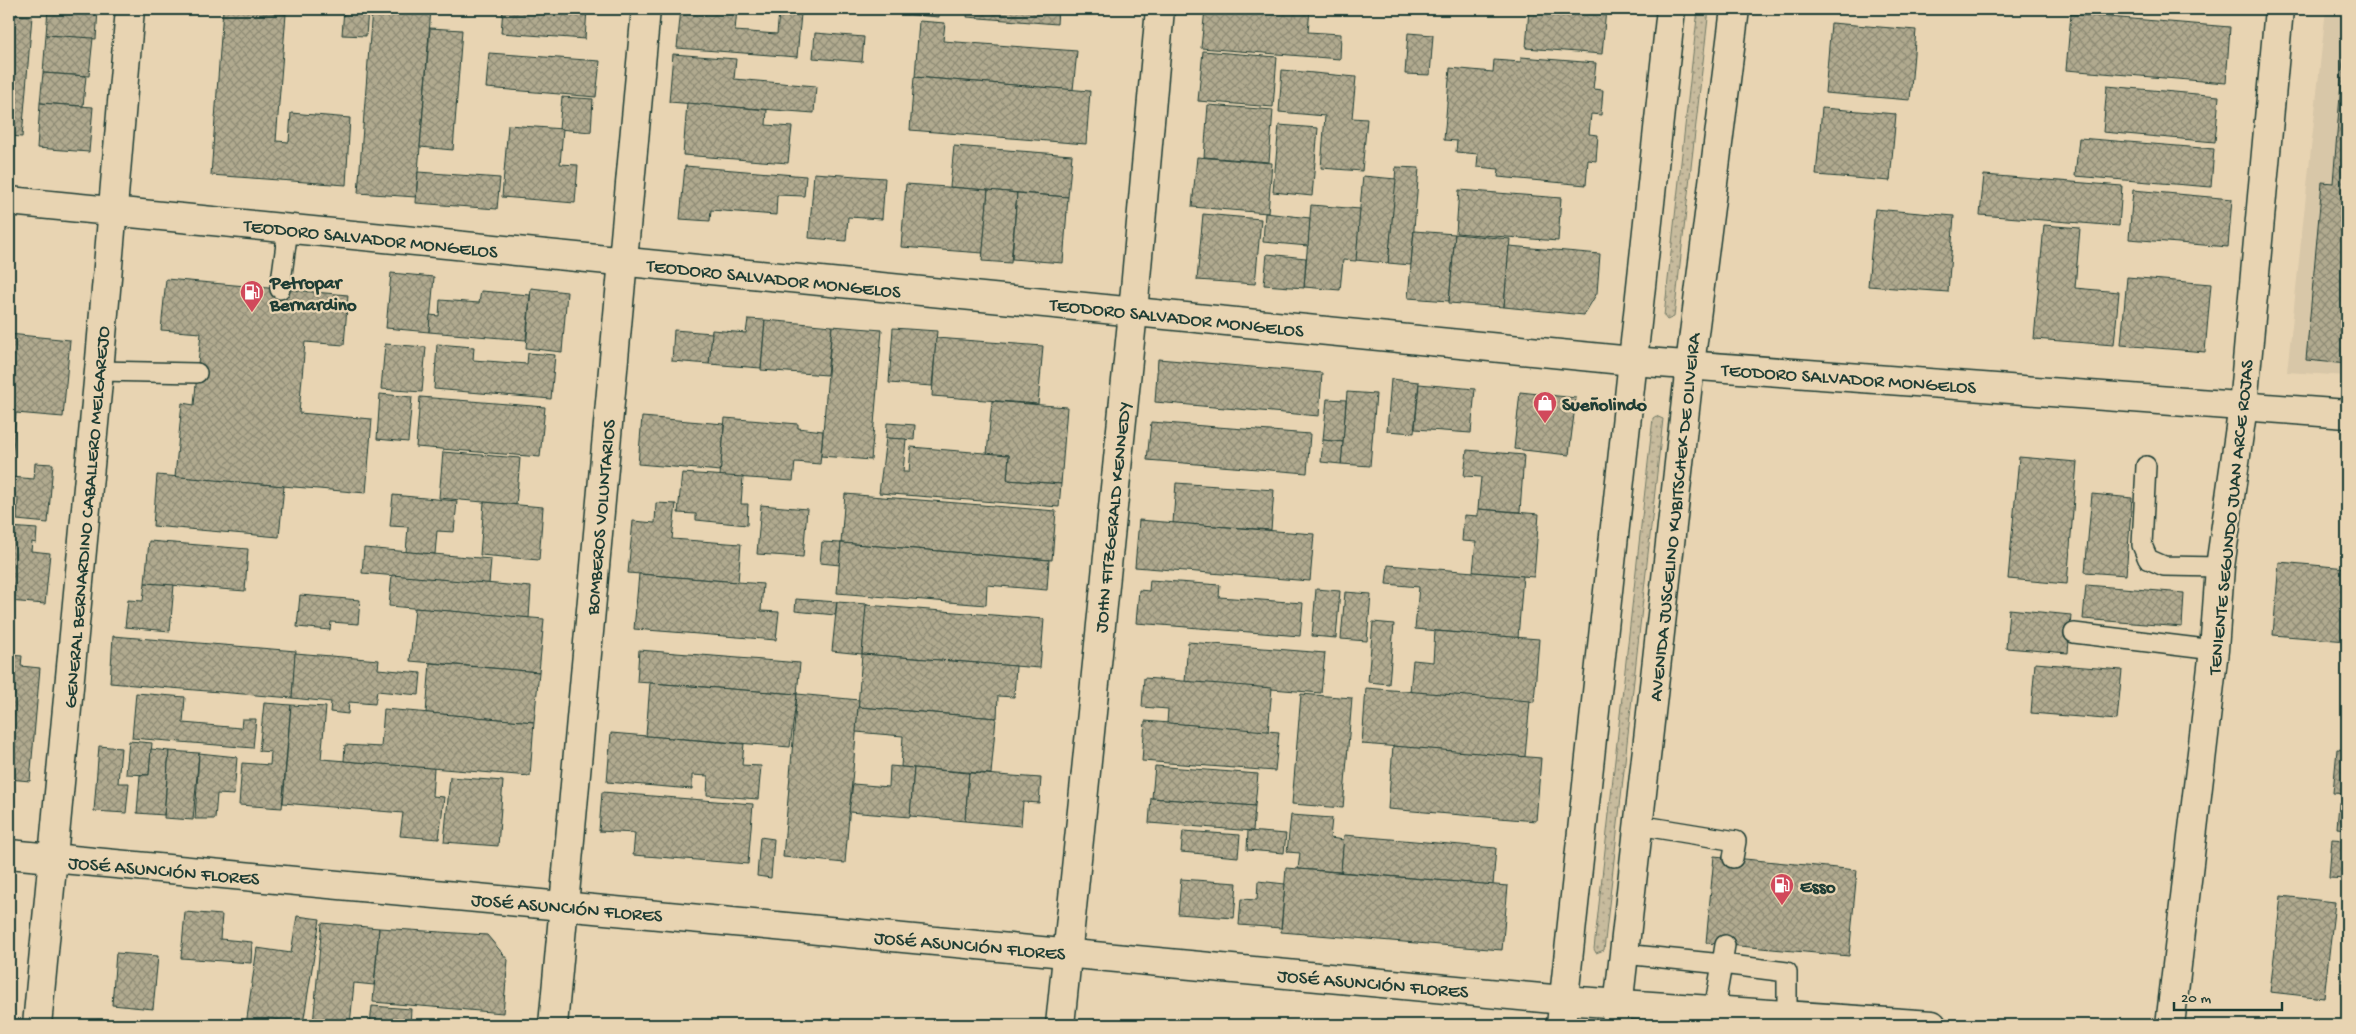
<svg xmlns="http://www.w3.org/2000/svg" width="2356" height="1034" font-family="'Gochi Hand',sans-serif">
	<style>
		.built { fill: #d8c7a8 }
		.grass { fill: url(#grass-dots); stroke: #737c68 }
		.building { fill: url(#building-cross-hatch); stroke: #1f3d34 }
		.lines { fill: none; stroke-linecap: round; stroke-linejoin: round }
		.lane-casing { stroke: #1f3d34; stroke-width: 22 }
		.street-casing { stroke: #1f3d34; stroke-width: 31 }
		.secondary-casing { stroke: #1f3d34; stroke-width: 31 }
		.primary-casing { stroke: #1f3d34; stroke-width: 31 }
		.lane { stroke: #e8d4b2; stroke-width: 19 }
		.street { stroke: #e8d4b2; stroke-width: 28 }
		.secondary { stroke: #e8d4b2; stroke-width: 28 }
		.primary { stroke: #e8d4b2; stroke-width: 28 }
		.labels { text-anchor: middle; stroke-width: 4.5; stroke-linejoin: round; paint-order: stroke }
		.street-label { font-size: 19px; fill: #1f3d34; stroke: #e8d4b2 }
		.poi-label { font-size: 19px; font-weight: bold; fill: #1f3d34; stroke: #e8d4b2; text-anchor: start }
	</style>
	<defs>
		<pattern id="grass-dots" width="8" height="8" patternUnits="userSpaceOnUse" patternTransform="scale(1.25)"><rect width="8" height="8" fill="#c7bb9d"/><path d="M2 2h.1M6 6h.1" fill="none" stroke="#a19981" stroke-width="1.8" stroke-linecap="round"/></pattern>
		<pattern id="building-cross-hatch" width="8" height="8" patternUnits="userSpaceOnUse" patternTransform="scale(1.25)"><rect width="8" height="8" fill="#b1aa8f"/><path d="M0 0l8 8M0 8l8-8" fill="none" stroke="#8f8c76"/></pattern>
	</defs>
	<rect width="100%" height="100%" fill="#e8d4b2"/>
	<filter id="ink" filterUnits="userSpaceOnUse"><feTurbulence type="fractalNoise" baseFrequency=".02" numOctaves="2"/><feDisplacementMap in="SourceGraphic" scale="10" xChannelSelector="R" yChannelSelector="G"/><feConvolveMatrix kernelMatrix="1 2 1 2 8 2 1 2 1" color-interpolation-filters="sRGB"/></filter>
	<g filter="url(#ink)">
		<path class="built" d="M2326 9H2347V376L2287 372Z"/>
		<g class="grass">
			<path d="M1698 9H1709L1674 317 1667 320 1664 316Z"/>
			<path d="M1656 416 1663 419 1604 950 1596 953 1594 949 1653 418Z"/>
		</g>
		<g class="building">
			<path d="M9 9H16L15 15 32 16 22 137 9 136Z"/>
			<path d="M48 9 98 10 96 39 46 35Z"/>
			<path d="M223 9 286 14 276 141 289 142 291 113 350 118 346 185 211 175Z"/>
			<path d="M344 9H368L366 36 342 35Z"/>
			<path d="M372 9H431L416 197 358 193Z"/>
			<path d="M503 9H587L585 39 501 33Z"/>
			<path d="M681 9H737L735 31 777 34 779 12 801 14 797 57 677 48Z"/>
			<path d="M894 9H939V17L893 13Z"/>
			<path d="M968 9H1058L1057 24 967 17Z"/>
			<path d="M1205 9H1310L1308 32 1341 34 1340 59 1201 48Z"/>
			<path d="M1529 9H1606L1602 54 1526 48Z"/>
			<path d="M2347 9V364L2306 360 2322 182 2333 183Z"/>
			<path d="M2071 14 2230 27 2226 83 2066 70Z"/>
			<path d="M919 21 945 23 943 41 1077 51 1073 90 915 77Z"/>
			<path d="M1831 23 1916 30 1910 100 1825 93Z"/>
			<path d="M430 28 462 30 453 150 420 147Z"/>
			<path d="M815 33 864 37 862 62 813 58Z"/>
			<path d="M1408 33 1433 35 1430 75 1405 74Z"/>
			<path d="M46 35 93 38 89 76 43 73Z"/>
			<path d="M1203 51 1277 57 1273 107 1198 101Z"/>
			<path d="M489 53 600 61 596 97 486 88Z"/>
			<path d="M673 54 736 59 734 79 816 86 814 113 669 102Z"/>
			<path d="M1521 57 1596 63 1593 89 1603 90 1601 115 1591 114 1589 134 1598 135 1596 161 1588 160 1586 185 1498 177 1499 169 1477 167 1478 154 1456 152 1457 141 1444 140 1450 68 1493 72 1494 60 1521 62Z"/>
			<path d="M1282 70 1356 77 1352 118 1367 119 1362 171 1321 168 1325 116 1279 112Z"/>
			<path d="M43 73 86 76 83 106 40 103Z"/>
			<path d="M914 77 1090 91 1086 144 910 130Z"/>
			<path d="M2107 86 2219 96 2215 142 2103 132Z"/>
			<path d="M562 97 593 99 591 132 559 129Z"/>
			<path d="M40 103 93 107 89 152 37 148Z"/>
			<path d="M687 103 767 110 766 125 792 127 788 163 683 155Z"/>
			<path d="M1208 105 1273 110 1269 162 1204 157Z"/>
			<path d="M1822 108 1896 114 1890 181 1816 175Z"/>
			<path d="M508 125 563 129 560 164 578 165 575 203 502 197Z"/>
			<path d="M1279 125 1318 128 1312 196 1273 192Z"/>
			<path d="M2079 138 2214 149 2211 187 2075 176Z"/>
			<path d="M954 146 1072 155 1068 197 950 187Z"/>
			<path d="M1197 157 1272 163 1268 213 1192 207Z"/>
			<path d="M685 166 806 176 804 196 777 195 776 215 711 210 710 221 680 219Z"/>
			<path d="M1396 167 1419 168 1411 265 1388 263Z"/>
			<path d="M418 172 500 178 497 209 416 203Z"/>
			<path d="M814 173 885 178 882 219 848 217 846 241 809 238Z"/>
			<path d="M1984 175 2122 186 2119 226 1980 215Z"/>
			<path d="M1363 176 1396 179 1388 263 1355 260Z"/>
			<path d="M906 184 988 190 983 253 901 247Z"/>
			<path d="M988 190 1017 193 1011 263 982 261Z"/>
			<path d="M1459 190 1561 198 1558 241 1456 233Z"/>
			<path d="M2133 190 2232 199 2228 247 2129 239Z"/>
			<path d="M1017 193 1068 197 1063 263 1012 259Z"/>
			<path d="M1311 205 1360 209 1356 261 1343 260 1340 290 1304 287Z"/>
			<path d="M1875 209 1954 216 1948 292 1868 286Z"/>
			<path d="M1265 213 1310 218 1308 246 1263 242Z"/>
			<path d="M1203 214 1261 219 1255 284 1197 280Z"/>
			<path d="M2044 225 2080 228 2075 288 2119 292 2114 345 2034 339Z"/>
			<path d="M1414 231 1455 234 1449 301 1408 298Z"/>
			<path d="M1455 234 1510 239 1504 307 1449 303Z"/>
			<path d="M1509 246 1600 254 1597 293 1584 315 1504 307Z"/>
			<path d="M1267 254 1306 258 1304 288 1264 285Z"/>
			<path d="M391 273 434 277 429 332 386 328Z"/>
			<path d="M2127 277 2211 284 2205 352 2121 345Z"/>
			<path d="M166 279 348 295 344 345 305 342 299 413 372 419 366 493 175 477 182 403 194 405 201 333 161 330Z"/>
			<path d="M531 288 567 292 562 352 526 348Z"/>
			<path d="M481 291 530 295 526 340 429 332 430 315 439 316 440 300 479 303Z"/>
			<path d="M748 319 765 320 761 368 709 364 712 330 746 333Z"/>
			<path d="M765 320 832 326 827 375 761 370Z"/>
			<path d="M832 326 882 330 871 460 821 456Z"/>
			<path d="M893 328 937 331 932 386 889 383Z"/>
			<path d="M674 330 712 333 709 364 672 361Z"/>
			<path d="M9 334 70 340 63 417 16 413 9 498Z"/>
			<path d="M936 338 1043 346 1038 404 932 396Z"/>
			<path d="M385 344 426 347 422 392 381 389Z"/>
			<path d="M437 344 474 347 473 360 527 364 528 353 555 355 551 399 434 389Z"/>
			<path d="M1158 359 1322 373 1319 416 1155 402Z"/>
			<path d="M1391 379 1419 382 1414 433 1387 431Z"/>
			<path d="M1419 384 1475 389 1471 433 1415 429Z"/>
			<path d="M1347 392 1376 394 1370 466 1341 464Z"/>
			<path d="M1520 392 1576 398 1569 455 1514 449Z"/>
			<path d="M380 394 412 397 408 442 377 439Z"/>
			<path d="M420 397 545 407 540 457 416 447Z"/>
			<path d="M1327 399 1346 400 1343 442 1323 440Z"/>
			<path d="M992 401 1067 407 1061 484 1007 480 1009 455 987 454Z"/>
			<path d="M642 417 724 424 721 471 638 464Z"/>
			<path d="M725 418 798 424V428L823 431 820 464 795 462 793 481 720 476Z"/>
			<path d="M1151 422 1310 434 1307 473 1147 460Z"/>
			<path d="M887 423 915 425 914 440 886 438Z"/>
			<path d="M886 438 906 439 903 472H909L911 447 1009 455 1007 480 1061 484 1059 507 879 493Z"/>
			<path d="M1323 440 1343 442 1341 464 1321 462Z"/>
			<path d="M1467 450 1524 455 1520 512 1478 509 1481 477 1464 476Z"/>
			<path d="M443 452 520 458 516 505 439 498Z"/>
			<path d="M2019 457 2077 462 2067 584 2008 579Z"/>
			<path d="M35 463 53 464 48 523 17 520 18 498 9 497 11 477 34 479Z"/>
			<path d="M682 473 743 477 741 504H748L747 525 696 520V514L678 513Z"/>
			<path d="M157 475 284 486 279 537 153 526Z"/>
			<path d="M1176 483 1274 490 1271 530 1173 523Z"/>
			<path d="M845 494 1056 511 1052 560 841 543Z"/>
			<path d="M2092 494 2132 498 2126 575 2085 572Z"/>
			<path d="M393 495 457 501 454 532 437 531 435 554 406 552 408 527 390 526Z"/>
			<path d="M484 502 543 507 539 560 480 555Z"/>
			<path d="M656 503 676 504 672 539 741 544 738 582 628 573 633 521 655 523Z"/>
			<path d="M761 505 807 509 803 557 757 554Z"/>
			<path d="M1478 509 1539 514 1534 577 1473 572 1476 542 1462 541 1464 515 1478 516Z"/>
			<path d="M1139 520 1314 534 1310 581 1135 567Z"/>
			<path d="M9 527 37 529 36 543 32 542 31 551 50 553 45 604 9 601Z"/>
			<path d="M149 541 248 549 245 591 145 583Z"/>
			<path d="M822 542 841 543 840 565 820 563Z"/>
			<path d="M841 543 1049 560 1047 590 987 585 986 605 837 593Z"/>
			<path d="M364 548 491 559 489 584 362 573Z"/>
			<path d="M2279 562 2347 568V641L2273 635Z"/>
			<path d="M1388 565 1523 576 1518 638 1415 629 1419 587 1386 584Z"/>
			<path d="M639 574 763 584 761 611 779 612 776 640 634 629Z"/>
			<path d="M392 575 531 587 529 618 389 606Z"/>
			<path d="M1150 580 1220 585 1219 597 1303 603 1300 636 1136 623 1139 590 1149 591Z"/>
			<path d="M145 583 174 585 170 631 125 627 128 600 143 601Z"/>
			<path d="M2086 585 2184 593 2182 627 2083 619Z"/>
			<path d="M1316 589 1340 591 1336 638 1312 636Z"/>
			<path d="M1345 592 1371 594 1367 641 1341 639Z"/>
			<path d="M300 595 360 600 358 624 331 622 330 630 297 627Z"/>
			<path d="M796 599 837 602 835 615 795 611Z"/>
			<path d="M837 602 867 604 862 654 832 651Z"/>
			<path d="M866 605 1044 619 1040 668 862 654Z"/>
			<path d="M415 608 544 619 539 672 410 661Z"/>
			<path d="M2009 609 2071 615 2068 653 2006 648Z"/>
			<path d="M1373 622 1394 624 1389 684 1368 682Z"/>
			<path d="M1435 631 1539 639 1534 702 1410 692 1413 660 1433 662Z"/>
			<path d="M113 636 296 651 292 698 110 683Z"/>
			<path d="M1188 642 1325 653 1321 693 1185 682Z"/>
			<path d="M639 650 800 663 797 694 637 682Z"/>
			<path d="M295 653 379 660 378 669 421 673 419 695 377 691 375 704 349 702 348 714 330 712 331 702 292 698Z"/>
			<path d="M862 654 1016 666 1014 697 998 696 997 718 858 707Z"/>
			<path d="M9 655 22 656 21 666 40 668 30 781 9 779Z"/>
			<path d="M430 663 539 672 534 722 426 713Z"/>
			<path d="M2035 663 2122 670 2117 720 2031 713Z"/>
			<path d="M1144 678 1272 688 1268 732 1167 723 1168 709 1142 707Z"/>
			<path d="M650 683 797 694 790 747 646 736Z"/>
			<path d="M1366 688 1530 701 1525 757 1362 744Z"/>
			<path d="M136 693 185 697 183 723 241 728 242 719H256L253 748 132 738Z"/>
			<path d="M797 694 859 700 845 863 783 857Z"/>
			<path d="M1301 694 1352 698 1343 808 1292 804Z"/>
			<path d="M264 703 291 705 282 808 239 805 242 763 270 765 271 752 259 751Z"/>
			<path d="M291 705 326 707 321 759 434 768 432 796 444 797 439 839 400 836 403 813 283 803Z"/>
			<path d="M858 707 996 718 991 774 901 767 903 736 856 732Z"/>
			<path d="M384 709 534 722 530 776 344 761 345 745 381 747Z"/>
			<path d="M1145 721 1279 732 1275 771 1142 761Z"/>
			<path d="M611 733 744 744 742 765 761 766 758 799 707 795 708 776 692 775V789L607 782Z"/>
			<path d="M129 741 152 743 149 775 126 774Z"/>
			<path d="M99 746 121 748 118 783H129L126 813 94 811Z"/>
			<path d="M1393 746 1541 758 1536 821 1388 809Z"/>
			<path d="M151 749 169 751 164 815 137 813 140 775H149Z"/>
			<path d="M2337 749 2347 750V794L2333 793Z"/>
			<path d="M169 751 199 753 193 820 164 818Z"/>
			<path d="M199 753 237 757 234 795 217 794 215 819H195Z"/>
			<path d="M890 766 914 768 910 817 849 812 853 784 889 787Z"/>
			<path d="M1155 766 1258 774 1255 806 1152 798Z"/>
			<path d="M914 768 969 773 965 821 910 816Z"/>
			<path d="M969 773 1041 778 1039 803 1023 802 1021 826 965 821Z"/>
			<path d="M450 777 503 781 498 846 444 842Z"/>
			<path d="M602 792 753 804 748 864 633 855 635 833 599 831Z"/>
			<path d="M1151 798 1255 806 1253 831 1149 823Z"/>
			<path d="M2339 803 2347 804V829L2337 828Z"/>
			<path d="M1291 815 1332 818 1330 838 1344 840 1341 872 1298 869 1300 853 1287 852Z"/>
			<path d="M1183 831 1240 835 1238 857 1181 852Z"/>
			<path d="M1248 831 1286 834 1284 853 1247 850Z"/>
			<path d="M1344 835 1496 848 1493 885 1341 872Z"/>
			<path d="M760 837 774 839 771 878 757 876Z"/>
			<path d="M2332 839 2347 840V879L2329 878Z"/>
			<path d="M1714 856 1857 870 1849 956 1706 943Z"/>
			<path d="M1286 868 1508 886 1502 950 1281 932Z"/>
			<path d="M1181 879 1237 883 1234 918 1178 914Z"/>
			<path d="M1258 881 1285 884 1281 928 1239 925 1241 899 1257 900Z"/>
			<path d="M2281 896 2335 902 2324 998 2270 992Z"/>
			<path d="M185 912 222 915 220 939 252 942 251 963 181 958Z"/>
			<path d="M297 916 320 919 303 1024 268 1018 267 1025H246L257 948 291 953Z"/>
			<path d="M322 923 379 928 374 985 354 983 350 1025H313Z"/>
			<path d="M379 928 487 935 508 960 503 1013 373 1002Z"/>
			<path d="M2347 931V990L2342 989Z"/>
			<path d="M116 953 158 956 153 1009 112 1005Z"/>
			<path d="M372 1006 411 1009 410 1025H370Z"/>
			<path d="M97 1020 164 1025H96Z"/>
		</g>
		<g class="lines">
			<g class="lane-casing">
				<g id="lane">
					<path d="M280 289 288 229"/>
					<path d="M99 371 197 373"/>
					<path d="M2146 466 2142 545 2148 559 2164 566 2220 567"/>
					<path d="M2074 633 2214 650"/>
					<path d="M1638 825 1736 841 1733 858"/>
					<path d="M1624 954 1722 964 1725 945"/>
					<path d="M1714 1010 1722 964 1787 972V1015"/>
				</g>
			</g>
			<g class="street-casing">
				<g id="street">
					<path d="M553 1025 646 9"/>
					<path d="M1060 1025 1133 312 1160 9"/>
					<path d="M2170 1025 2214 650 2220 567 2243 406 2279 9"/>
				</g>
			</g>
			<g class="secondary-casing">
				<g id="secondary">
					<path d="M9 201 1632 361 2347 414"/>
					<path d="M9 854 1563 1000 1932 1025"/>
					<path d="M37 1025 99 371 130 9"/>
				</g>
			</g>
			<g class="primary-casing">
				<g id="primary">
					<path d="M1561 1025 1671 9"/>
					<path d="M1616 1025 1690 365 1735 9"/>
				</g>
			</g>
			<use href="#lane" class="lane"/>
			<use href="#street" class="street"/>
			<use href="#secondary" class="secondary"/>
			<use href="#primary" class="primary"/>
		</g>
	</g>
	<defs>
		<g id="fuel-pin" transform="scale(1.25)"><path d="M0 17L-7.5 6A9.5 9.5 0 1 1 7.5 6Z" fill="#d1495b" stroke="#e8d4b2"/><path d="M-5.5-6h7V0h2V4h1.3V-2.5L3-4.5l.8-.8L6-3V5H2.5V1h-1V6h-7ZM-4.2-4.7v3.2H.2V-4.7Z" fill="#fff"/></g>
		<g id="shop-pin" transform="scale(1.25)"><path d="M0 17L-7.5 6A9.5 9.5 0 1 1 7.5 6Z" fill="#d1495b" stroke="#e8d4b2"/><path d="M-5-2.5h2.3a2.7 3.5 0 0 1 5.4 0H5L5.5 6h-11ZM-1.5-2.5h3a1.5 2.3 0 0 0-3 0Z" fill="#fff"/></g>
	</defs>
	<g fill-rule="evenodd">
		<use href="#fuel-pin" x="252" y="292"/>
		<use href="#shop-pin" x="1545" y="403"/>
		<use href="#fuel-pin" x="1782" y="885"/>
	</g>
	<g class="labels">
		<g class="street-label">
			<text transform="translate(371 237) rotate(6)" y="7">TEODORO SALVADOR MONGELOS</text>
			<text transform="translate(774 277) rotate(6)" y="7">TEODORO SALVADOR MONGELOS</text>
			<text transform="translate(1177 316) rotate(6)" y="7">TEODORO SALVADOR MONGELOS</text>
			<text transform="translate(1849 377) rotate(4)" y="7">TEODORO SALVADOR MONGELOS</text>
			<text transform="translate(85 517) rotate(-85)" y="7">GENERAL BERNARDINO CABALLERO MELGAREJO</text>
			<text transform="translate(599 517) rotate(-85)" y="7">BOMBEROS VOLUNTARIOS</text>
			<text transform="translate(1111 517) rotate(-84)" y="7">JOHN FITZGERALD KENNEDY</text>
			<text transform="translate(1673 517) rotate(-84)" y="7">AVENIDA JUSCELINO KUBITSCHEK DE OLIVEIRA</text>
			<text transform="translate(2229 517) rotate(-84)" y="7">TENIENTE SEGUNDO JUAN ARCE ROJAS</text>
			<text transform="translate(164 869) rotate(5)" y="7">JOSÉ ASUNCIÓN FLORES</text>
			<text transform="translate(567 906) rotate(5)" y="7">JOSÉ ASUNCIÓN FLORES</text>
			<text transform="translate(970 944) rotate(5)" y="7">JOSÉ ASUNCIÓN FLORES</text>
			<text transform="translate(1373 982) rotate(5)" y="7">JOSÉ ASUNCIÓN FLORES</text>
		</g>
		<g class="poi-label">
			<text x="270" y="288">Petropar<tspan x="270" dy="22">Bernardino</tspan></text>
			<text x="1562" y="410">Sueñolindo</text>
			<text x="1800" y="892">Esso</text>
		</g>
	</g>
	<rect width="2356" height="1034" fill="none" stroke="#e8d4b2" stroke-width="30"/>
	<rect x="15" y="15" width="2326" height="1004" fill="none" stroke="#1f3d34" stroke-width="2" filter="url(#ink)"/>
	<path d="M2174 1002v8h108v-8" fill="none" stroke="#1f3d34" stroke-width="2.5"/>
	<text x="2181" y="1002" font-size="15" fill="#1f3d34" stroke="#e8d4b2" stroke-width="4" paint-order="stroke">20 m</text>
</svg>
